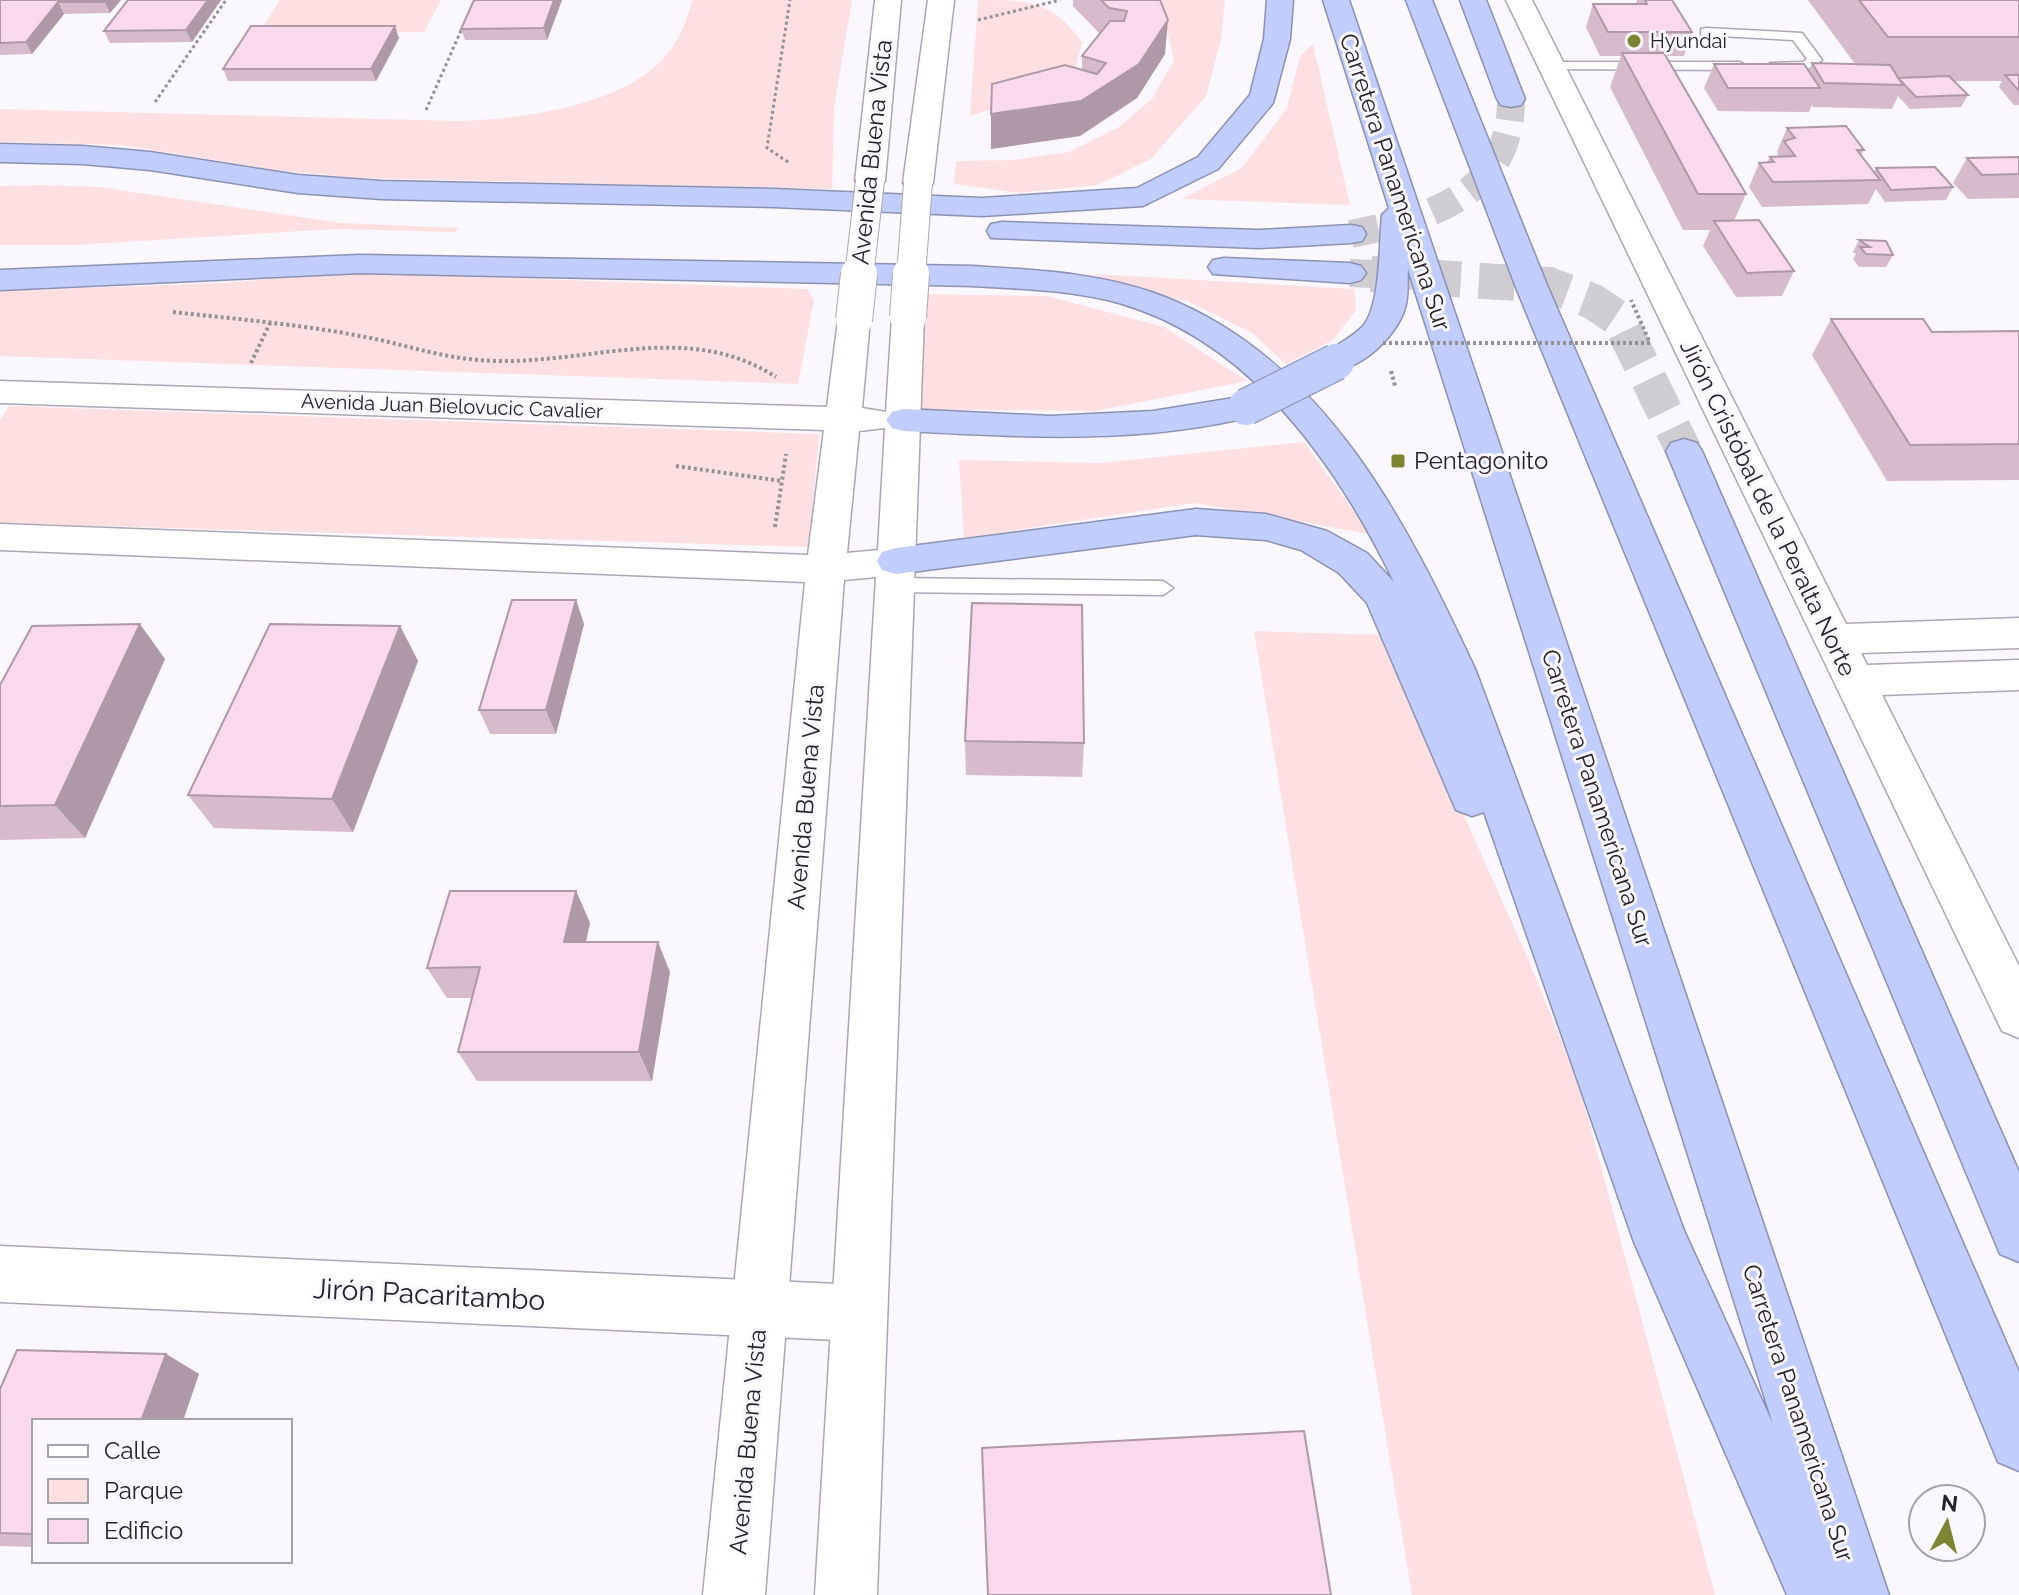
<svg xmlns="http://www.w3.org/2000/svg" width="2019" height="1595" font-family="Raleway,sans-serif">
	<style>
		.green { fill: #ffe0e2 }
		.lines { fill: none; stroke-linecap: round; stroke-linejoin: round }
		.highway-tunnel-far1 { stroke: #cfccd2; stroke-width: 28; stroke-dasharray: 28 14; stroke-linecap: butt }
		.highway-tunnel { stroke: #cfccd2; stroke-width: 36; stroke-dasharray: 36 18; stroke-linecap: butt }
		.lane-casing { stroke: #aca6b4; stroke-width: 3 }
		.street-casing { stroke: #aca6b4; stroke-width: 3 }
		.secondary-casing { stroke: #aca6b4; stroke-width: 3 }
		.highway-casing { stroke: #8a91b2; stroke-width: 3 }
		.path-far1 { stroke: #939096; stroke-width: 3; stroke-dasharray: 3 3; stroke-linecap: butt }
		.path { stroke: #939096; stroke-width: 4; stroke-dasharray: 3 3; stroke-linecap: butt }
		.lane { fill: #fff; fill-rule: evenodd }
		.street { fill: #fff; fill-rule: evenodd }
		.secondary { fill: #fff; fill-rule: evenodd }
		.highway { fill: #c1cefd; fill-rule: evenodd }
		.secondary-bridge-far1-casing { stroke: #aca6b4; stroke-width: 30; stroke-linecap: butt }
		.secondary-bridge-casing { stroke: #aca6b4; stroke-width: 38; stroke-linecap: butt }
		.highway-bridge-casing { stroke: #8a91b2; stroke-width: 38; stroke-linecap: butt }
		.path-bridge { stroke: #939096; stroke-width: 4; stroke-dasharray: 3 3; stroke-linecap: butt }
		.secondary-bridge-far1 { stroke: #fff; stroke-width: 28 }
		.secondary-bridge { stroke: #fff; stroke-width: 36 }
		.highway-bridge { stroke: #c1cefd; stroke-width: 36 }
		.wall { fill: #d7bbcd }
		.shaded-wall { fill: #af98a7 }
		.building { fill: #fad9ee; stroke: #af98a7; stroke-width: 2 }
		.poi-dot { fill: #7c8531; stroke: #faf7fd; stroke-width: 3 }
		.labels { text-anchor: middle; stroke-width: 6; stroke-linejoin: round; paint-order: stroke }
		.far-poi-label { font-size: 20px; fill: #242127; stroke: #faf7fd; text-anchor: start }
		.far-street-label { font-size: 20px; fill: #242127; stroke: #faf7fd }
		.street-label { font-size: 24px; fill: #242127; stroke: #faf7fd }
		.poi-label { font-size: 24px; fill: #242127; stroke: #faf7fd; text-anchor: start }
		.near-street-label { font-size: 28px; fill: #242127; stroke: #faf7fd }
	</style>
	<rect width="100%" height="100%" fill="#faf7fd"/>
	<g class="green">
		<path d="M280 0H441L424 32 259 33Z"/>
		<path d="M692 0H852L834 108 832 189 360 178 281 171 122 145 0 142V109L459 121C520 119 617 107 662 60 678 43 687 22 692 0Z"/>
		<path d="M978 0C1030 0 1050 0 1082 42L1076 66 1054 89 970 116Z"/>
		<path d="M1149 0H1225L1221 39 1206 96 1151 159 1098 185 1019 193 954 184 956 161 1013 160 1069 152 1119 127 1152 99 1174 60 1165 22Z"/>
		<path d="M1313 44 1350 205 1181 199 1242 168 1287 108 1300 56Z"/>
		<path d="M42 185 99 187 341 223 459 228 455 232 336 229 75 245H0V186Z"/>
		<path d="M356 272 807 289 814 300 798 384 0 356V291L221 283Z"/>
		<path d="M1095 274 1354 289 1356 310 1333 340 1286 364 1252 333 1189 302 1101 279Z"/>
		<path d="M919 294 1047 296 1164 327 1247 381 1095 411 917 409Z"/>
		<path d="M9 406 819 434 809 547 0 523V420Z"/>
		<path d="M1304 442 1370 534 1194 503 964 538 959 460 1100 463Z"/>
		<path d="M1254 631 1383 635 1526 954 1579 1084 1715 1595H1412Z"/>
	</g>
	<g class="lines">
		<g class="highway-tunnel-far1">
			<path d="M1351 234C1429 219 1512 194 1511 99"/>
			<path d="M1350 273 1419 276"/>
		</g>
		<path class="highway-tunnel" d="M1371 274 1549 285 1592 301 1619 319 1684 451"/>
		<g class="lane-casing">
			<g id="lane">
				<path d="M1706 28 1802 33 1822 60 1806 70 1770 69V63L1803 62 1807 59 1793 40 1701 35V29Z"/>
				<path d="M1551 62H1740L1747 66 1740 70 1546 69 1544 66Z"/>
				<path d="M895 578 1163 581 1173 588 1163 595 895 592 885 585Z"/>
			</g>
		</g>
		<g class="street-casing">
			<path id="street" d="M0 1246 859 1285 879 1293 887 1313 879 1333 859 1341 0 1302Z"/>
		</g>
		<g class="secondary-casing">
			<g id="secondary">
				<path d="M875 0H901L885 181 880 187 870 190 860 187 855 181Z"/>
				<path d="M928 0H954L933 183 928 189 918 192 908 189 903 183Z"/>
				<path d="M1506 0H1532L1846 624 2019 618V648L1861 653 1867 665 2019 660V690L1882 695 2019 966V1038L2002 1031Z"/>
				<path d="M908 307 920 310 924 317 877 1595H815L876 577 844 580 765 1595H703L805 582 0 550V524L808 555 824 430 0 403V381L827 407 838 320 842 313 854 310 866 313 870 320 862 408 886 412 892 317 896 310ZM885 428 878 550 847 553 859 431Z"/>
			</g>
		</g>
		<g class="highway-casing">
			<g id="highway">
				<path d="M1267 0H1293L1290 39 1273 103 1218 169 1143 206 982 216 774 207 381 199 298 193 150 170 83 164 0 162V144L83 146 150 152 298 175 381 181 774 189 982 198 1137 188 1198 157 1250 95 1264 39Z"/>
				<path d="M1323 0H1349L1889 1595H1787L1634 1242 1484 812 1472 816 1456 810 1367 603 1339 573 1301 550 1266 540 1196 535 896 574 882 570 877 561 882 552 896 548 1196 509 1266 514 1327 531 1367 553 1394 582C1337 464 1251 341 1119 303 1072 290 1021 289 973 286L360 273 0 290V270L360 255 973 266C1037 270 1104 273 1165 297 1326 361 1407 523 1476 671L1685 1233 1773 1424 1408 269C1407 281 1409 296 1405 308 1397 337 1355 377 1324 369L1319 362C1330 346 1350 340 1363 326 1381 305 1379 243 1382 215L1389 208Z"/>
				<path d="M1406 0H1432L1547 285 2019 1372V1471L1998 1462 1515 285Z"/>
				<path d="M1460 0H1486L1525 99 1521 105 1511 107 1501 105 1497 99Z"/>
				<path d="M1002 222 1259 230 1351 225 1362 227 1366 234 1362 241 1351 243 1259 248 991 238 987 231 991 224Z"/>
				<path d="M1224 258 1350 263 1361 266 1366 273 1361 280 1350 283 1213 274 1208 267 1213 260Z"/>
				<path d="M1246 396 1258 399 1263 407 1258 415C1142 445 1022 437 904 431L892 428 886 420 892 412 904 409 1050 416 1153 411Z"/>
				<path d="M1684 439 1697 443 1702 451 2019 1172V1262L2000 1254 1666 451 1671 443Z"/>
			</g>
		</g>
		<g class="path-far1">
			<path d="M978 20 1060 0"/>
			<path d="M155 102 226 0"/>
			<path d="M426 110 463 26"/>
			<path d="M788 162 767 148 790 0"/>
		</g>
		<g class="path">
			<path d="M173 312C235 319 298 324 360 336 400 343 438 357 479 360 580 369 683 317 776 377"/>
			<path d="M251 363 270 323"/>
			<path d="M1391 371 1395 386"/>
			<path d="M676 466 782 481"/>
			<path d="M775 527 786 454"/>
		</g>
		<use href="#lane" class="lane"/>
		<use href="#street" class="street"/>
		<use href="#secondary" class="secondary"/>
		<use href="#highway" class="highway"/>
		<g class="secondary-bridge-far1-casing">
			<g id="secondary-bridge-far1">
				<path d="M859 276 870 181"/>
				<path d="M911 276 918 183"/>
			</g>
		</g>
		<g class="secondary-bridge-casing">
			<g id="secondary-bridge">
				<path d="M908 317 911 274"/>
				<path d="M854 320 859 274"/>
			</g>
		</g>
		<g class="highway-bridge-casing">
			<path id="highway-bridge" d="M1246 407 1336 362"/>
		</g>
		<path class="path-bridge" d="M1383 343H1650L1631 300"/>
		<use href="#secondary-bridge-far1" class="secondary-bridge-far1"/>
		<use href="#secondary-bridge" class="secondary-bridge"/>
		<use href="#highway-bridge" class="highway-bridge"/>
	</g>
	<g class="wall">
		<path d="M0 0H121L110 13 64 14 32 54 0 55Z"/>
		<path d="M128 0H221L192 42 110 43 104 31Z"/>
		<path d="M474 0H562L547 40H465L461 29Z"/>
		<path d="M1073 0H1160L1165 54 1137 98 1080 136 991 149V114L1082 70V56L1100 34 1073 6Z"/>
		<path d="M1637 0H1672L1692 32 1684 56H1666L1746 194 1734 221 1794 271 1782 296 1736 297 1703 246 1710 230H1683L1610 87 1621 56H1600L1586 27 1593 4H1636Z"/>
		<path d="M1808 0H2019V105H2014L1999 87 2002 81H1954L1968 95 1961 107 1910 109 1898 96 1892 109 1813 107 1812 105 1809 112 1718 111 1704 88 1714 64 1809 71 1812 63 1855 64Z"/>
		<path d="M399 38 376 81H228L223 69Z"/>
		<path d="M1787 128 1864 150 1861 155 1874 172 1876 168 1953 187 1946 200 1885 202 1876 189 1868 204 1762 207 1749 187 1759 163 1767 162 1770 157H1777L1778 154 1777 152Z"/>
		<path d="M2019 157V198L1968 199 1953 183 1967 158Z"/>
		<path d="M1859 240 1893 255 1886 267H1859L1853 259 1856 254 1853 252Z"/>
		<path d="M1831 319 1932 332 2019 331V480L1887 481 1812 355Z"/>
		<path d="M576 600 584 624 556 734H490L479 710Z"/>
		<path d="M400 626 418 661 353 832 214 828 188 795Z"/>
		<path d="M165 659 85 838 0 840V685Z"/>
		<path d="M965 741 1084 743 1082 777 966 775Z"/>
		<path d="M576 891 590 923 586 942 670 972 652 1081H477L458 1052 472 998H447L427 968Z"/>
		<path d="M166 1354 199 1374 34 1421V1547L0 1546V1389Z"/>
	</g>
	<g class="shaded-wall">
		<path d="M106 0H121L110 13 105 2Z"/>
		<path d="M208 0H221L192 42 186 30Z"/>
		<path d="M554 0H562L547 40 544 28Z"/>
		<path d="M58 2 64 14 32 54 26 42Z"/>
		<path d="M1168 20 1165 54 1137 98 1080 136 991 149V114L1081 101Z"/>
		<path d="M395 26 399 38 376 81 371 69Z"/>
		<path d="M576 600 584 624 556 734 546 710Z"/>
		<path d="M140 624 165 659 85 838 55 805Z"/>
		<path d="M400 626 418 661 353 832 332 799Z"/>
		<path d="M576 891 590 923 579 972 564 942Z"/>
		<path d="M658 942 670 972 652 1081 639 1052Z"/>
		<path d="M166 1354 199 1374 183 1421H141Z"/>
	</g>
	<g class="building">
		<path d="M0 0H106L105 2H58L26 42 0 43Z"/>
		<path d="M128 0H208L186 30 104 31Z"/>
		<path d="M474 0H554L544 28 461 29Z"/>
		<path d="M1101 0H1160L1168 20 1139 64 1081 101 991 114 992 84 1065 65 1097 74 1106 63 1082 56 1110 21H1124L1127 11 1109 8Z"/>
		<path d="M1645 0H1672L1692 32H1608L1593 4H1647Z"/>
		<path d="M1859 0H2019V37H1888Z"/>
		<path d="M251 26H395L371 69H223Z"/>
		<path d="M1622 53H1664L1746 194H1698Z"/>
		<path d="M1812 63 1890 65 1903 85 1824 83Z"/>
		<path d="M1714 64H1804L1820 88H1728Z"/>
		<path d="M2005 75H2019V91Z"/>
		<path d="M1949 76 1968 95 1916 97 1898 78Z"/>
		<path d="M1846 126 1864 150H1857L1880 180 1773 182 1759 163 1774 162 1770 157 1795 156 1784 141 1795 138 1787 128Z"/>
		<path d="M2019 157V174L1982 175 1967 158Z"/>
		<path d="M1935 167 1953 187 1891 190 1876 168Z"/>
		<path d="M1759 220 1794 271 1747 273 1714 221Z"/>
		<path d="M1859 240 1886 241 1893 255 1866 254 1860 247H1870Z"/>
		<path d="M1831 319H1923L1932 332 2019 331V444L1910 445Z"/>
		<path d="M512 600H576L546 710H479Z"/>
		<path d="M972 603 1082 605 1084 743 965 741Z"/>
		<path d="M140 624 55 805 0 806V685L32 626Z"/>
		<path d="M270 624 400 626 332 799 188 795Z"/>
		<path d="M450 891H576L564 942H658L639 1052H458L480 967 427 968Z"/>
		<path d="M17 1350 166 1354 141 1421H34V1534L0 1533V1389Z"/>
		<path d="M1304 1431 1331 1595H988L982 1448Z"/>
	</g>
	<g class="poi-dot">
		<circle cx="1634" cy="41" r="8"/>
		<rect x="1390" y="453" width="16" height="16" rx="4"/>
	</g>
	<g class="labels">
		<g class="far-poi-label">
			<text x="1650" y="48">Hyundai</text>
		</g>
		<g class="far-street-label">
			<text transform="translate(452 406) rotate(2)" y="7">Avenida Juan Bielovucic Cavalier</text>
		</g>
		<g class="street-label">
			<text transform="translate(872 152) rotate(-84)" y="8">Avenida Buena Vista</text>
			<text transform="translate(1395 182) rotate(72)" y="8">Carretera Panamericana Sur</text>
			<text transform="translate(1768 508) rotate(64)" y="8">Jirón Cristóbal de la Peralta Norte</text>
			<text transform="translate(806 797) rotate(-85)" y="8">Avenida Buena Vista</text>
			<text transform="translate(1597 798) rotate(72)" y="8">Carretera Panamericana Sur</text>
			<text transform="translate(1798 1413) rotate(72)" y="8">Carretera Panamericana Sur</text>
			<text transform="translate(748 1442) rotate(-85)" y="8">Avenida Buena Vista</text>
		</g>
		<g class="poi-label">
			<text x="1414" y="469">Pentagonito</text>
		</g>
		<g class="near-street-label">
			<text transform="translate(429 1294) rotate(3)" y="10">Jirón Pacaritambo</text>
		</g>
	</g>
	<rect x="32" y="1419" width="260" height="144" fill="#faf7fd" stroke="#a4a1a7" stroke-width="2"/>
	<rect x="48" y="1445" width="40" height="12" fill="#ffffff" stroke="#a4a1a7" stroke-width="2"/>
	<text x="104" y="1459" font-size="24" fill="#242127">Calle</text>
	<rect x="48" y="1479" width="40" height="24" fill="#ffe0e2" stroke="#a4a1a7" stroke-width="2"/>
	<text x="104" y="1499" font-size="24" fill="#242127">Parque</text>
	<rect x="48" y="1519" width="40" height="24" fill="#fad9ee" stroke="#a4a1a7" stroke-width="2"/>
	<text x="104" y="1539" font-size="24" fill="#242127">Edificio</text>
	<g transform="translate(1947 1523) rotate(7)"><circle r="38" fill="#faf7fd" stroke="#a4a1a7" stroke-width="2"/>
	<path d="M0-6L14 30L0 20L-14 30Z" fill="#7c8531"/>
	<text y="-12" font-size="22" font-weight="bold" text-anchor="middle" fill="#242127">N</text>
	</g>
</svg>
